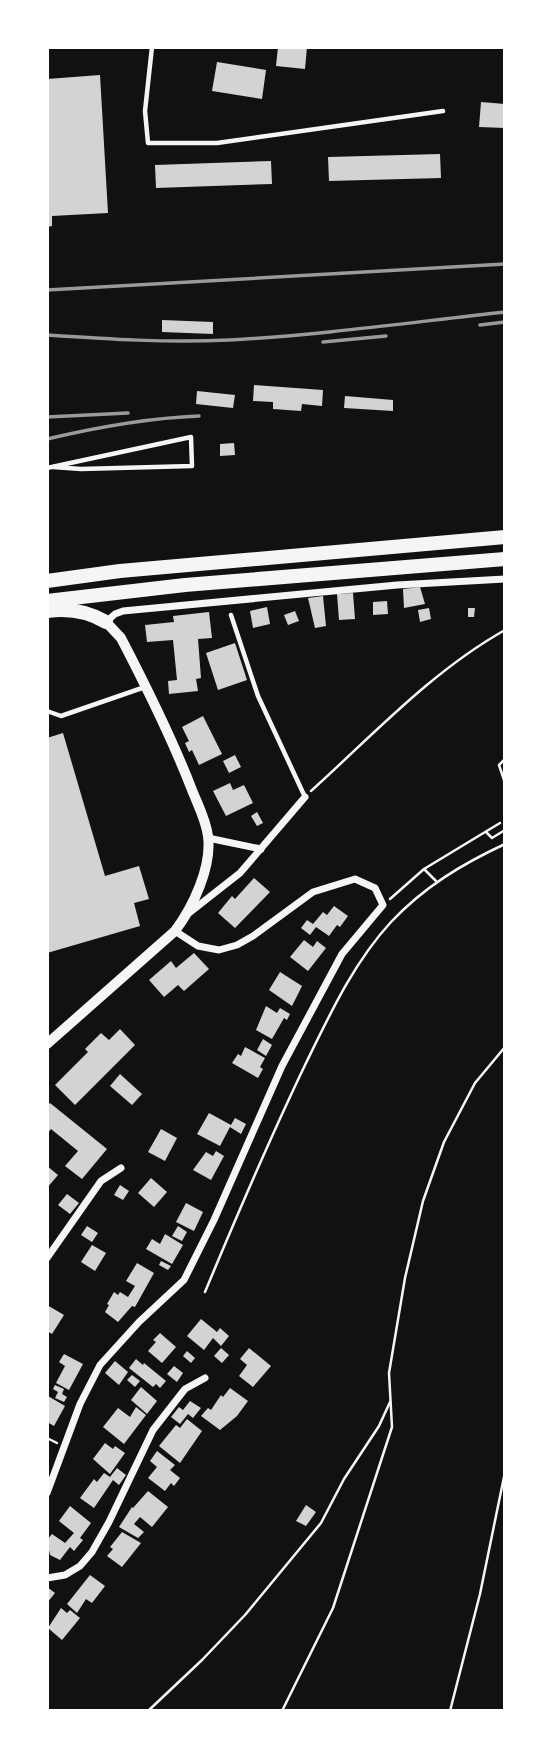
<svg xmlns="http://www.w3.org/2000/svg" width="552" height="1758" font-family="'Sofia Sans Condensed',sans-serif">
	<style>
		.building { fill: #d3d3d3 }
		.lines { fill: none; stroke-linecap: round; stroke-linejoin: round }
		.path { stroke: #f5f5f5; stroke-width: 2.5 }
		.service { stroke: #f5f5f5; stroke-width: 4.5 }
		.minor { stroke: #f5f5f5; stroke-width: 7 }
		.tertiary { stroke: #f5f5f5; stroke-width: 10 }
		.trunk { stroke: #f5f5f5; stroke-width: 14 }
		.rail { stroke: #9a9a9a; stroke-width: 3.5 }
	</style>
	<rect width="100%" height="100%" fill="#111"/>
	<g class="building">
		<path d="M278 47H307L305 69 276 66Z"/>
		<path d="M217 62 266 70 262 99 212 91Z"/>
		<path d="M100 75 108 213 52 216V226L47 227V79Z"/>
		<path d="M481 102 505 104V128L479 127Z"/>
		<path d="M440 154 441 178 329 181 328 157Z"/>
		<path d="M271 161 272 184 156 188 155 165Z"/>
		<path d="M162 320 213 322V334L162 332Z"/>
		<path d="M254 385 323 390 322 406 302 404 301 411 273 409V402L253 401Z"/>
		<path d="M197 391 235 395 233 408 196 404Z"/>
		<path d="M345 396 393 400V411L344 408Z"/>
		<path d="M234 443 235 455 220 456V444Z"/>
		<path d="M420 587 425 604 404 608 403 589Z"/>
		<path d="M353 593 355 619 339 620 337 594Z"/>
		<path d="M323 596 326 626 315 628 308 598Z"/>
		<path d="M387 601 388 614 373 615V602Z"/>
		<path d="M267 607 270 624 253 628 250 611Z"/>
		<path d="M429 608 431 619 420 622 418 610Z"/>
		<path d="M468 608H475L474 617H468Z"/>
		<path d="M295 611 299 621 288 625 284 615Z"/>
		<path d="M209 612 212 638 198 639 201 678 196 679 198 691 169 694 168 681 177 680 173 640 147 642 145 625 174 622 173 616Z"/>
		<path d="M235 643 247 680 218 690 206 653Z"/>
		<path d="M203 716 222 754 199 765 192 750 189 752 185 743 189 741 182 727Z"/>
		<path d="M63 733 105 876 139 866 149 899 134 903 140 926 47 953V738Z"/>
		<path d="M235 755 241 767 229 773 223 761Z"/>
		<path d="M230 783 233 790 244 785 253 803 226 816 213 791Z"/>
		<path d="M257 812 263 823 257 826 251 816Z"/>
		<path d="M254 878 270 892 235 928 218 913 232 896 235 899Z"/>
		<path d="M334 906 348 916 340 927 337 925 329 936 316 927 310 935 301 928 307 920 313 924 323 912 327 915Z"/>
		<path d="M304 940 313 947 317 941 326 948 308 971 290 957Z"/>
		<path d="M194 953 209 969 184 991 178 985 164 997 149 980 171 961 176 968Z"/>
		<path d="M280 972 302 986 292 1006 269 990Z"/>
		<path d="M266 1006 277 1013 280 1008 290 1014 287 1020 284 1018 272 1039 256 1030Z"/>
		<path d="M120 1029 135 1045 75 1105 55 1085 88 1052 85 1049 101 1033 109 1040Z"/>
		<path d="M263 1039 272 1045 266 1056 257 1050Z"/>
		<path d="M245 1047 265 1058 260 1067 263 1069 258 1078 232 1063 238 1054 241 1056Z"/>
		<path d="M120 1074 142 1094 132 1105 110 1086Z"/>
		<path d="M50 1103 107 1149 82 1179 65 1166 78 1151 51 1129 47 1134V1106Z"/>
		<path d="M209 1113 231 1125 235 1118 246 1124 241 1134 230 1127 220 1146 197 1134Z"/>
		<path d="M161 1129 177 1138 165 1161 148 1152Z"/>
		<path d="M216 1151 224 1156 211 1180 193 1170 206 1152 213 1156Z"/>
		<path d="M47 1166 58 1175 47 1188Z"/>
		<path d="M151 1178 167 1192 154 1207 138 1193Z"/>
		<path d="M120 1185 129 1191 123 1200 114 1195Z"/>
		<path d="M67 1194 79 1203 70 1214 58 1205Z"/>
		<path d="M186 1203 203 1212 194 1231 176 1222Z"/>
		<path d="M87 1226 98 1233 92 1242 81 1235Z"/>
		<path d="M178 1226 187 1232 182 1241 172 1236Z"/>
		<path d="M165 1234 183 1245 172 1264 146 1249 152 1239 160 1244Z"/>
		<path d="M92 1245 106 1253 95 1271 81 1262Z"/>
		<path d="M161 1261 171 1266 168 1270 159 1265Z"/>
		<path d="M137 1263 154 1273 135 1307 132 1306 118 1322 105 1312 109 1305 107 1304 114 1292 118 1295 120 1292 128 1297 135 1286 126 1281Z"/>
		<path d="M47 1305 64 1315 52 1334 47 1331Z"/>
		<path d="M201 1319 217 1332 220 1328 229 1336 221 1346 213 1338 204 1350 187 1336Z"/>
		<path d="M160 1333 176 1347 162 1363 148 1351 156 1342 153 1340Z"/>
		<path d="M221 1348 229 1355 222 1363 214 1356Z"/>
		<path d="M249 1348 271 1366 253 1387 239 1376 247 1365 240 1359Z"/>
		<path d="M187 1351 195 1358 191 1363 183 1356Z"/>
		<path d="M64 1354 83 1364 69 1390 56 1383 65 1366 59 1362Z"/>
		<path d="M136 1359 143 1365 144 1363 166 1381 160 1388 156 1384 153 1387 129 1368Z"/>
		<path d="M115 1361 128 1372 119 1385 105 1373Z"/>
		<path d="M174 1366 183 1373 177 1382 167 1374Z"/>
		<path d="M132 1375 140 1381 135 1387 127 1380Z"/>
		<path d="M55 1385 64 1389 62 1394 67 1397 64 1402 55 1398 58 1392 53 1389Z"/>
		<path d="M141 1387 157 1401 147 1414 131 1400Z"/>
		<path d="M230 1388 248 1401 237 1416 220 1430 201 1416 208 1408 211 1410 221 1395 223 1397Z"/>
		<path d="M48 1396 65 1406 54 1426 47 1422Z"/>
		<path d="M190 1401 201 1408 193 1418 188 1414 180 1424 171 1417 179 1407 183 1410Z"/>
		<path d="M136 1407 146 1415 124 1444 103 1427 118 1408 130 1417Z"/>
		<path d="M187 1419 202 1431 180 1463 159 1446 176 1425 180 1428Z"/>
		<path d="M105 1443 113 1449 115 1446 125 1453 110 1474 93 1459Z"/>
		<path d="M157 1451 175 1465 170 1470 180 1478 174 1486 171 1483 165 1491 148 1478 157 1467 150 1461Z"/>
		<path d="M117 1468 126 1475 119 1485 113 1480 94 1508 80 1498 94 1479 97 1482 104 1473 110 1477Z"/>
		<path d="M148 1491 168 1507 152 1527 140 1517 134 1524 144 1532 138 1538 119 1527 132 1507 133 1508Z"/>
		<path d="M306 1505 316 1512 306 1526 296 1521Z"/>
		<path d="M70 1506 91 1523 80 1538 83 1540 74 1551 70 1547 60 1560 50 1555 47 1540 52 1534 65 1543 74 1533 59 1521Z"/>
		<path d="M122 1532 141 1543 122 1567 107 1556 113 1549 110 1547Z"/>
		<path d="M90 1575 105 1586 92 1603 86 1599 77 1613 67 1604Z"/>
		<path d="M47 1587 55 1593 47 1603Z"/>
		<path d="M61 1608 67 1613 70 1610 80 1618 62 1640 48 1628Z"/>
	</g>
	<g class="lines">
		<g class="path">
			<path d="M505 759 499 765 505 783"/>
			<path d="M311 791C373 735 432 671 505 630"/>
			<path d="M486 832 492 838 505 830"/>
			<path d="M424 869 500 823"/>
			<path d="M390 899 424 869 436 881"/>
			<path d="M205 1292C237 1215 270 1138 306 1063 330 1014 354 962 391 922 424 887 462 864 505 844"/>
			<path d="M47 1438 57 1443"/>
			<path d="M148 1711 202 1660 245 1615 321 1523 344 1479 379 1426 390 1402"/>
			<path d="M282 1711 333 1608 392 1427 389 1373 405 1278 423 1201 444 1142 475 1083 505 1047"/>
			<path d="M450 1711 480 1594 505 1472"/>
		</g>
		<g class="service">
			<path d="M152 47 145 111 148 143H217L443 111"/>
			<path d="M47 468 191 437 192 466 81 469 53 467"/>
			<path d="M231 615 258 696 305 797"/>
			<path d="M47 711 61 716 145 687"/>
		</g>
		<g class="minor">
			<path d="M106 622 115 614 123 611 397 585 505 579"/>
			<path d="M208 838 261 849"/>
			<path d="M189 913 240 873 305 797"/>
			<path d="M47 1258 101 1181 121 1168"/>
			<path d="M47 1493 80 1404 100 1365 139 1322 184 1280 214 1220 282 1066 342 954 383 905 375 888 355 879 313 892 253 936 237 945 219 950 198 946 175 931"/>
			<path d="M47 1578 65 1575 80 1566 92 1552 109 1522 153 1430 185 1389 205 1378"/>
		</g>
		<path class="tertiary" d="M47 1044 175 931C193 907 212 867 208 836 206 820 198 805 192 790 172 738 147 688 121 638L106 622"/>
		<g class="trunk">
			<path d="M47 581 120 571 505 537"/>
			<path d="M47 601 185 585 505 559"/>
			<path d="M47 611C68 608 88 611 106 622"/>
		</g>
		<g class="rail">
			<path d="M47 290 505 264"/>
			<path d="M480 325 505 322"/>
			<path d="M47 335C107 339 168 343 229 340 321 335 413 322 505 312"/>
			<path d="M323 342 386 336"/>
			<path d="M47 417 128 413"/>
			<path d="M47 439C98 427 147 418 199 416"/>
		</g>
	</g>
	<rect width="552" height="1758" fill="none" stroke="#ffffff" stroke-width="98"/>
</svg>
